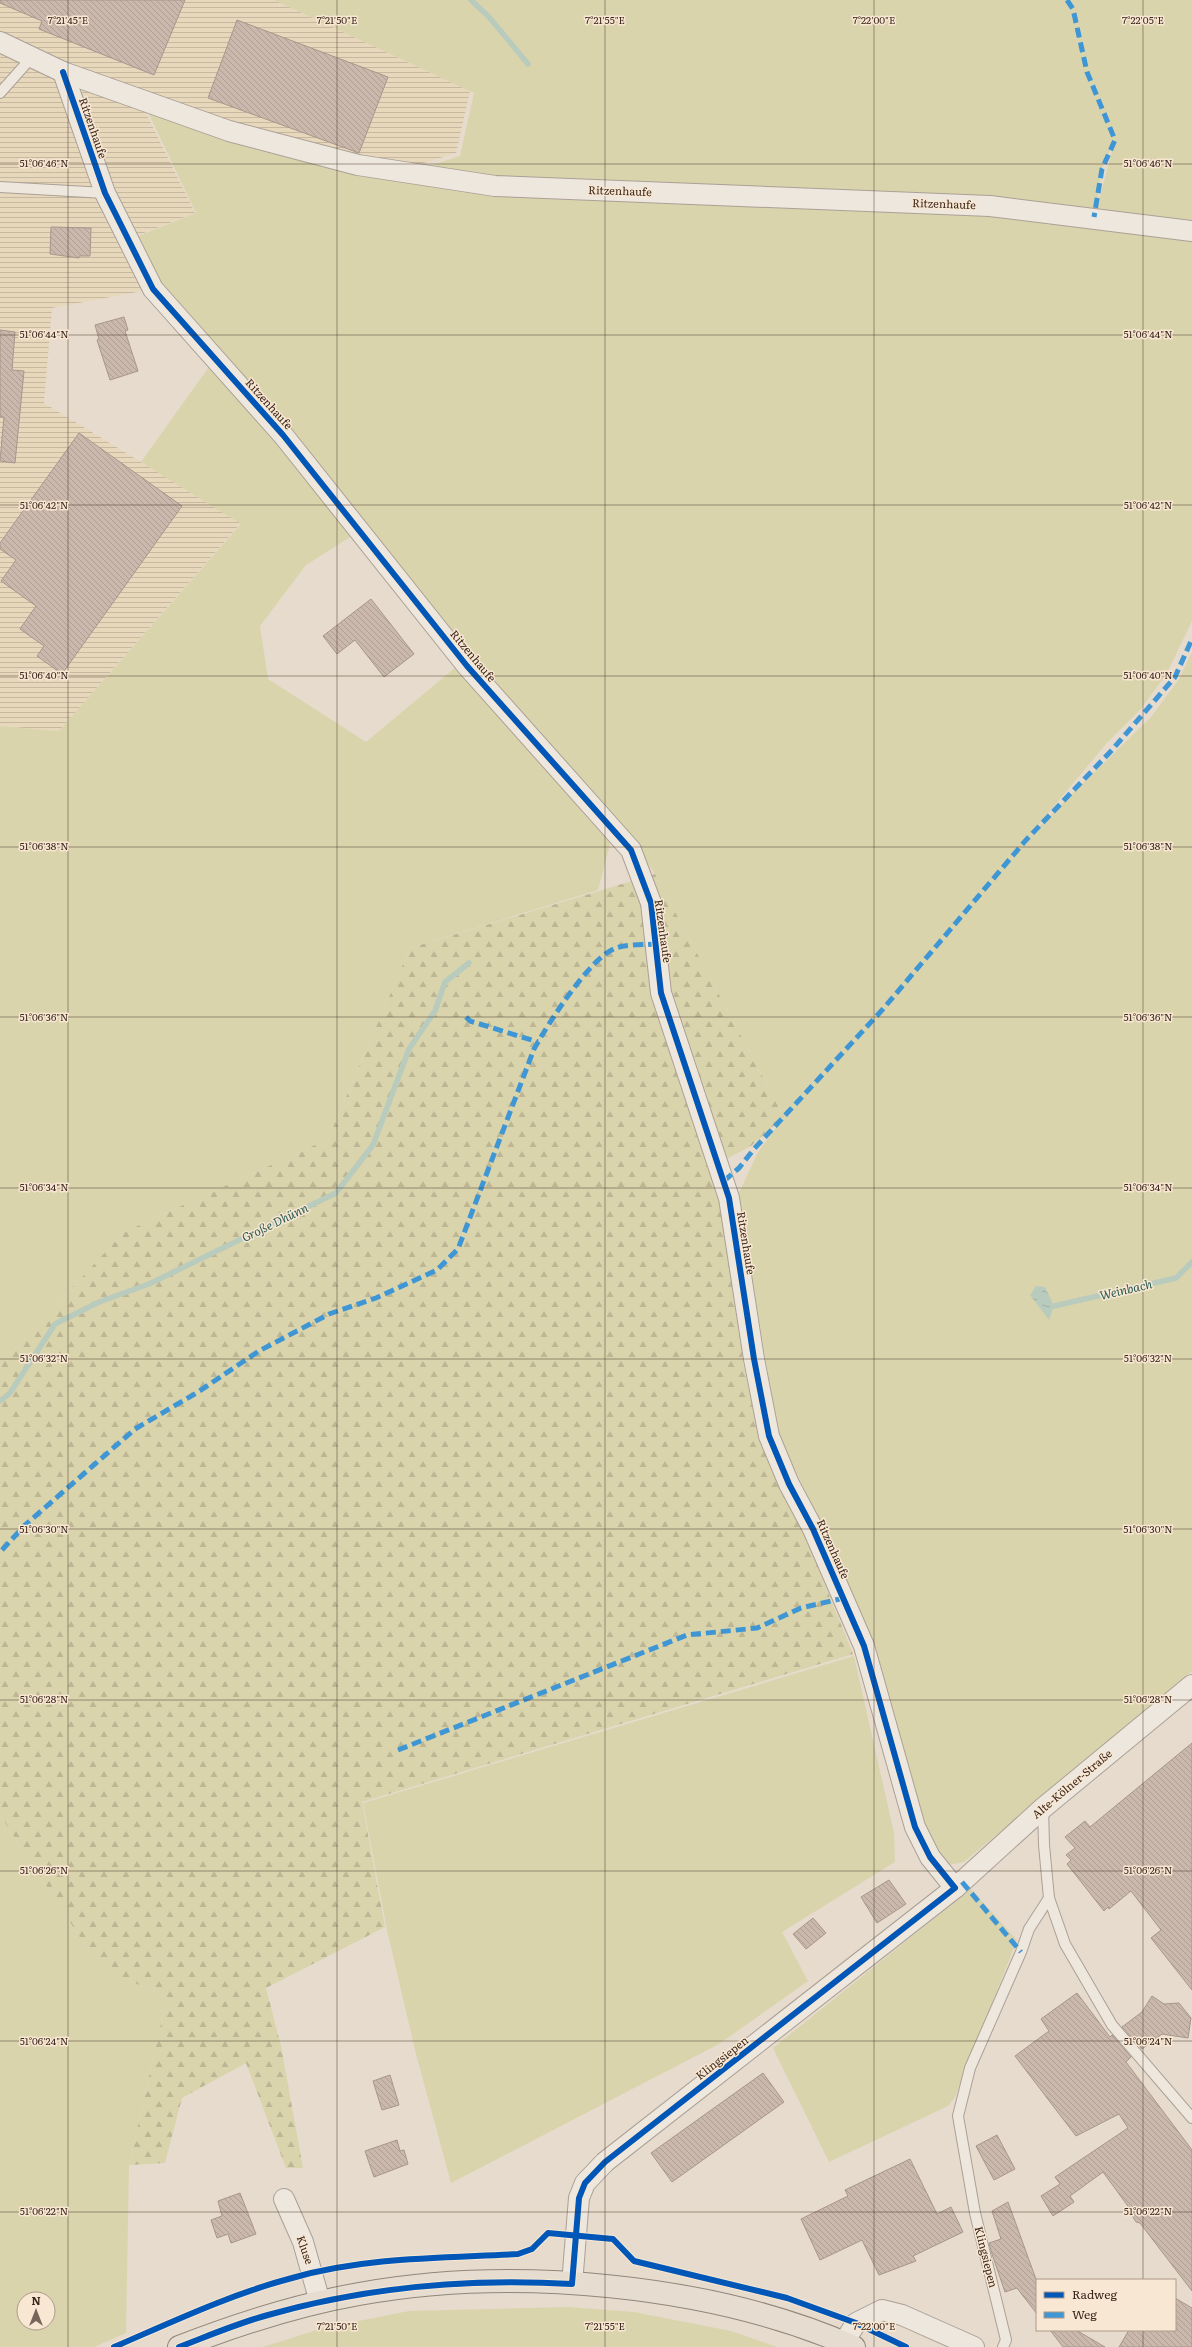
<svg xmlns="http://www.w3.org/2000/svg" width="1192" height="2347" font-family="Literata,serif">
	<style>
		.farmland { fill: url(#farmland-rules) }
		.green { fill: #dad4ad; fill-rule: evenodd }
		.forest { fill: url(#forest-firs) }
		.water { fill: url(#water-ripples) }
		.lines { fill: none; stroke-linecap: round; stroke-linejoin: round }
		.stream { stroke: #b8cbbd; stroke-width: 5.5 }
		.building { fill: url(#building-back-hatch); stroke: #a7968b }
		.lane-casing { stroke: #aba096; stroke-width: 12 }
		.street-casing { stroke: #aba096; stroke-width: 22 }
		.primary-casing { stroke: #91867c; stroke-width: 24 }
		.lane { stroke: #eee7de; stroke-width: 10 }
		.street { stroke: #eee7de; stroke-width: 20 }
		.primary { stroke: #e6dccf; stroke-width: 22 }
		.quiet { stroke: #3e96d5; stroke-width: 5; stroke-dasharray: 10 5; stroke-linecap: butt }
		.cycleway-casing { stroke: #f8e7d2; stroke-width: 8 }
		.cycleway { stroke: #0057b8; stroke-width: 6 }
		.ticks { fill: none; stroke: #3b271d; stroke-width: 1; stroke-opacity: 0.45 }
		.labels { text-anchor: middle; stroke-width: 3; stroke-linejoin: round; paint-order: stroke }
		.street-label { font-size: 11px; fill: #3b271d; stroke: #f8e7d2 }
		.water-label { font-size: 12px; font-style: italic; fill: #2b5c52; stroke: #f8e7d2 }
		.ticks-label { font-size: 10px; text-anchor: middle; fill: #3b271d; stroke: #f8e7d2; stroke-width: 3; stroke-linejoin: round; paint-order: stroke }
	</style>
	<defs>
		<pattern id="farmland-rules" width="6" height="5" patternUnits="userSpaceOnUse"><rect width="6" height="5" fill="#e7d8bc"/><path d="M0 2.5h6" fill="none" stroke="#c7b9a1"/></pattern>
		<pattern id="forest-firs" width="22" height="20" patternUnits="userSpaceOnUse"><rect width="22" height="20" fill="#dad4ad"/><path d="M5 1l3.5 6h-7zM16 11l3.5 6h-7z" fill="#bcb694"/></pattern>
		<pattern id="water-ripples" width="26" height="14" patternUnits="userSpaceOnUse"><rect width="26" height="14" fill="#b8cbbd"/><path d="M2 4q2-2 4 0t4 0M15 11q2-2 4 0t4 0" fill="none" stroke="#9faea2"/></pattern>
		<pattern id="building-back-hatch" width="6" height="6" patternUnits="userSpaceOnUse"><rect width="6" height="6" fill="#cab8ad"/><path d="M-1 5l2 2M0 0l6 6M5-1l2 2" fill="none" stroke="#ae9e94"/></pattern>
	</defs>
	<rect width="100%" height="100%" fill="#e6dbcc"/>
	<path class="farmland" d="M0 0H274L470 91 456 153 408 168 144 109 195 213 136 236 66 79 153 289 52 308 44 403 241 523 59 731 0 726Z"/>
	<g class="green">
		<path d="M274 0H1192V621L1167 673 1140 710 1106 744 1029 836 1151 717 1179 679 1192 652V1671L964 1862 947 1865 922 1822 822 1527 778 1433 738 1195 758 1152 784 1117 655 874 634 844 474 662 162 287 136 237 196 213 147 110 411 172 460 156 474 93ZM1113 144H1114L1096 211 1102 169Z"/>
		<path d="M211 364 355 534 306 565 260 626 268 679 366 742 457 666 611 840 598 890 410 948 328 1139 124 1232 0 1365V726L59 731 241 524 141 462Z"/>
		<path d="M854 1656 894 1833 895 1862 782 1932 808 1981 719 2044 451 2183 416 2054 387 1930 363 1803Z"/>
		<path d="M0 1815 100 1968 167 1997 129 2165 126 2333 94 2347H0ZM24 2299H48V2323H24Z"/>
		<path d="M971 1889 1017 1940 955 2097 948 2106 829 2162 773 2048Z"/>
		<path d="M568 2307 634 2312 731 2331 777 2347H263L323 2328 409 2311Z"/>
	</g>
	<path class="forest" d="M655 874 784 1117 751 1146 712 1167 726 1200 743 1362 759 1437 781 1490 804 1533 853 1654 362 1802 385 1927 266 1988 281 2046 303 2168H286L246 2063 182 2098 165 2163 129 2165 167 1997 100 1968 0 1815V1365L124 1232 328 1139 410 948Z"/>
	<path class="water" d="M1036 1286 1045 1287 1054 1306 1049 1320 1030 1295Z"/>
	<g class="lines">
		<g class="stream">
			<path d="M471 0 489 17 528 64"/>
			<path d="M1054 1306 1176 1278 1192 1262"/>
			<path d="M0 1401 10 1393 55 1324 99 1302 149 1284 336 1193 373 1145 409 1049 435 1011 445 982 469 963"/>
		</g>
	</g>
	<g class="building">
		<path d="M0 0H185L154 75 39 29 42 21 0 3Z"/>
		<path d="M237 20 388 77 359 153 208 98Z"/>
		<path d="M51 227 91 228 90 256H79V258L50 254Z"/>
		<path d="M124 317 128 330 125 331 138 371 110 380 97 340 99 339 95 325Z"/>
		<path d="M0 330 15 332 12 370 24 371 15 463 0 461 4 417H0Z"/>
		<path d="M79 433 182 506 62 674 37 656 44 646 20 629 36 606 1 581 16 560 0 549V543Z"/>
		<path d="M371 599 414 654 384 677 355 640 337 654 323 636Z"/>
		<path d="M1192 1743V1990L1151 1938 1161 1930 1131 1891 1109 1909 1108 1907 1104 1911 1067 1864 1071 1860 1066 1855 1075 1848 1065 1837 1085 1821 1090 1827Z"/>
		<path d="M889 1880 906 1904 877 1923 861 1897Z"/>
		<path d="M813 1918 826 1933 806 1949 793 1934Z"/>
		<path d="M1077 1993 1110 2037 1112 2035 1131 2057 1126 2062 1192 2150V2291L1140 2223 1136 2222 1133 2217V2213L1103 2172 1070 2196 1074 2202 1053 2216 1041 2196 1060 2184 1055 2177 1128 2128 1119 2114 1076 2136 1015 2056 1049 2031 1041 2019Z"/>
		<path d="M1152 1996 1164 2004 1179 2003 1191 2018 1188 2038 1162 2034 1142 2049 1122 2027 1142 2012Z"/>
		<path d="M763 2073 784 2102 672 2182 651 2153Z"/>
		<path d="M390 2075 399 2105 382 2110 373 2081Z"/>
		<path d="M997 2135 1015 2169 994 2180 976 2146Z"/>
		<path d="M397 2140 400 2151 404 2150 408 2164 374 2177 365 2151Z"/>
		<path d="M910 2159 937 2214 951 2207 963 2232 913 2256 916 2261 879 2275 862 2240 820 2260 801 2219 848 2196 845 2190Z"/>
		<path d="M240 2193 256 2234 231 2243 228 2234 217 2238 211 2220 222 2216 218 2201Z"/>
		<path d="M1008 2202 1037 2282V2314L1017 2288 1005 2292 992 2254 989 2243 1001 2239 992 2211Z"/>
		<path d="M1175 2298 1192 2308V2347H1119L1129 2330H1175Z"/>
		<path d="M1050 2330H1076L1105 2347H1063Z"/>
	</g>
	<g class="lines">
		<g class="lane-casing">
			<g id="lane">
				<path d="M0 93 32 57"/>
				<path d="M0 187 105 193"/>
				<path d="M1043 1808 1044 1845 1049 1898 1065 1944 1112 2025 1192 2118"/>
				<path d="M1003 2347 1006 2340 975 2213 958 2116 970 2068 1021 1952 1029 1929 1049 1898"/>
			</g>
		</g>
		<g class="street-casing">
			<g id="street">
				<path d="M0 42 63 72 229 131 358 165 495 186 990 206 1192 231"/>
				<path d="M63 72 105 193 153 289 283 435 467 666 631 850 651 903 661 993 729 1198 754 1359 769 1436 789 1484 813 1529 864 1646 915 1827 930 1857 955 1888"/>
				<path d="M284 2199 303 2242 320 2302"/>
				<path d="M572 2284 579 2198 585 2183 605 2162 955 1888 1043 1808 1192 1685"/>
				<path d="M844 2342 856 2323 882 2310 902 2315 974 2347"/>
			</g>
		</g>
		<g class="primary-casing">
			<path id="primary" d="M179 2347C238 2324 297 2305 359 2294 513 2266 711 2284 854 2347"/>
		</g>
		<use href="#lane" class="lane"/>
		<use href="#street" class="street"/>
		<use href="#primary" class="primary"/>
		<g class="quiet">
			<path d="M1067 0 1073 9 1087 72 1115 140 1102 169 1094 217"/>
			<path d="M466 1017 470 1021 538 1042"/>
			<path d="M724 1181 739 1168 754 1149 883 1009 1026 840 1112 750 1175 677 1192 639"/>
			<path d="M2 1550 24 1526 135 1429 198 1392 259 1351 329 1314 376 1298 437 1270 458 1249 534 1049C548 1024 590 957 616 948 627 944 644 945 655 944"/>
			<path d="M398 1750 687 1635 757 1628 801 1608 844 1598"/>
			<path d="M962 1882 1021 1952"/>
		</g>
		<g class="cycleway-casing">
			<g id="cycleway">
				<path d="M63 72 105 193 153 289 283 435 467 666 631 850 651 903 661 993 729 1198 754 1359 769 1436 789 1484 813 1529 864 1646 915 1827 930 1857 955 1888 605 2162 585 2183 579 2198 572 2284C470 2278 367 2287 268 2315 238 2323 208 2336 179 2347"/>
				<path d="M114 2347C172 2322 231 2294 292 2278 364 2257 443 2258 518 2254L532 2249 548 2233 613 2239 634 2261 787 2298 856 2323 906 2347"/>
			</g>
		</g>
		<use href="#cycleway" class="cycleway"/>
	</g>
	<path class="ticks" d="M68 0V2347M337 0V2347M605 0V2347M874 0V2347M1143 0V2280M0 164H1192M0 335H1192M0 505H1192M0 676H1192M0 847H1192M0 1017H1192M0 1188H1192M0 1359H1192M0 1529H1192M0 1700H1192M0 1871H1192M0 2041H1192M0 2212H1192M1143 2330V2347"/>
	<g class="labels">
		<g class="street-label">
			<text transform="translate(93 128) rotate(71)" y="4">Ritzenhaufe</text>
			<text transform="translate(620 191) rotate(2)" y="4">Ritzenhaufe</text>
			<text transform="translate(944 204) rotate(2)" y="4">Ritzenhaufe</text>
			<text transform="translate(269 404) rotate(48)" y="4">Ritzenhaufe</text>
			<text transform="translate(473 656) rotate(50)" y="4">Ritzenhaufe</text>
			<text transform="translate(663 931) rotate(82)" y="4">Ritzenhaufe</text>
			<text transform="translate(746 1243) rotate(81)" y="4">Ritzenhaufe</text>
			<text transform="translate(833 1549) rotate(66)" y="4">Ritzenhaufe</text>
			<text transform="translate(1072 1784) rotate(-40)" y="4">Alte-Kölner-Straße</text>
			<text transform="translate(722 2058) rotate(-38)" y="4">Klingsiepen</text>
			<text transform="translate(305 2250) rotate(71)" y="4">Kluse</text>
			<text transform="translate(986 2257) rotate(76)" y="4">Klingsiepen</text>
		</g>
		<g class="water-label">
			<text transform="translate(275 1223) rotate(-26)" y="4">Große Dhünn</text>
			<text transform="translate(1126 1290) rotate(-13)" y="4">Weinbach</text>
		</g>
	</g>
	<g class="ticks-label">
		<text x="68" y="24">7°21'45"E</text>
		<text x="337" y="24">7°21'50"E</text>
		<text x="605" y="24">7°21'55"E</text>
		<text x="874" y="24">7°22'00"E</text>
		<text x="1143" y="24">7°22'05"E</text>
		<text x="44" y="167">51°06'46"N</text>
		<text x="1148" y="167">51°06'46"N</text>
		<text x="44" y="338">51°06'44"N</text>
		<text x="1148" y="338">51°06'44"N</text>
		<text x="44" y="509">51°06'42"N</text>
		<text x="1148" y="509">51°06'42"N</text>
		<text x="44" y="679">51°06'40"N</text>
		<text x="1148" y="679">51°06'40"N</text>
		<text x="44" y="850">51°06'38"N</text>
		<text x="1148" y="850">51°06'38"N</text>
		<text x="44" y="1021">51°06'36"N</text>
		<text x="1148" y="1021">51°06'36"N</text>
		<text x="44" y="1191">51°06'34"N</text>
		<text x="1148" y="1191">51°06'34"N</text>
		<text x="44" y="1362">51°06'32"N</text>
		<text x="1148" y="1362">51°06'32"N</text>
		<text x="44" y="1533">51°06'30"N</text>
		<text x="1148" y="1533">51°06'30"N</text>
		<text x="44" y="1703">51°06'28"N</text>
		<text x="1148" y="1703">51°06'28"N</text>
		<text x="44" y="1874">51°06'26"N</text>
		<text x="1148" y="1874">51°06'26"N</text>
		<text x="44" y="2045">51°06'24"N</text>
		<text x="1148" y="2045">51°06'24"N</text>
		<text x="44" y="2215">51°06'22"N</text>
		<text x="1148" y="2215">51°06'22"N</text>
		<text x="337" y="2330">7°21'50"E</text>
		<text x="605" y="2330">7°21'55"E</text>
		<text x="874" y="2330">7°22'00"E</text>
	</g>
	<rect x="1036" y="2279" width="140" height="52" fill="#f8e7d2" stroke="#ac9a8a"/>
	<rect x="1044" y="2292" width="20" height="6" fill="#0057b8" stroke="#ac9a8a"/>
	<text x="1072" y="2299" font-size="12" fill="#3b271d">Radweg</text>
	<rect x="1044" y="2312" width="20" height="6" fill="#3e96d5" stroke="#ac9a8a"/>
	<text x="1072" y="2319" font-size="12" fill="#3b271d">Weg</text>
	<g transform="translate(36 2311)"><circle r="19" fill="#f8e7d2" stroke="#ac9a8a"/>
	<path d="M0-3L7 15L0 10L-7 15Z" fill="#77665a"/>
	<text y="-6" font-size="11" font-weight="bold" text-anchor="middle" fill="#3b271d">N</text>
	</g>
</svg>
